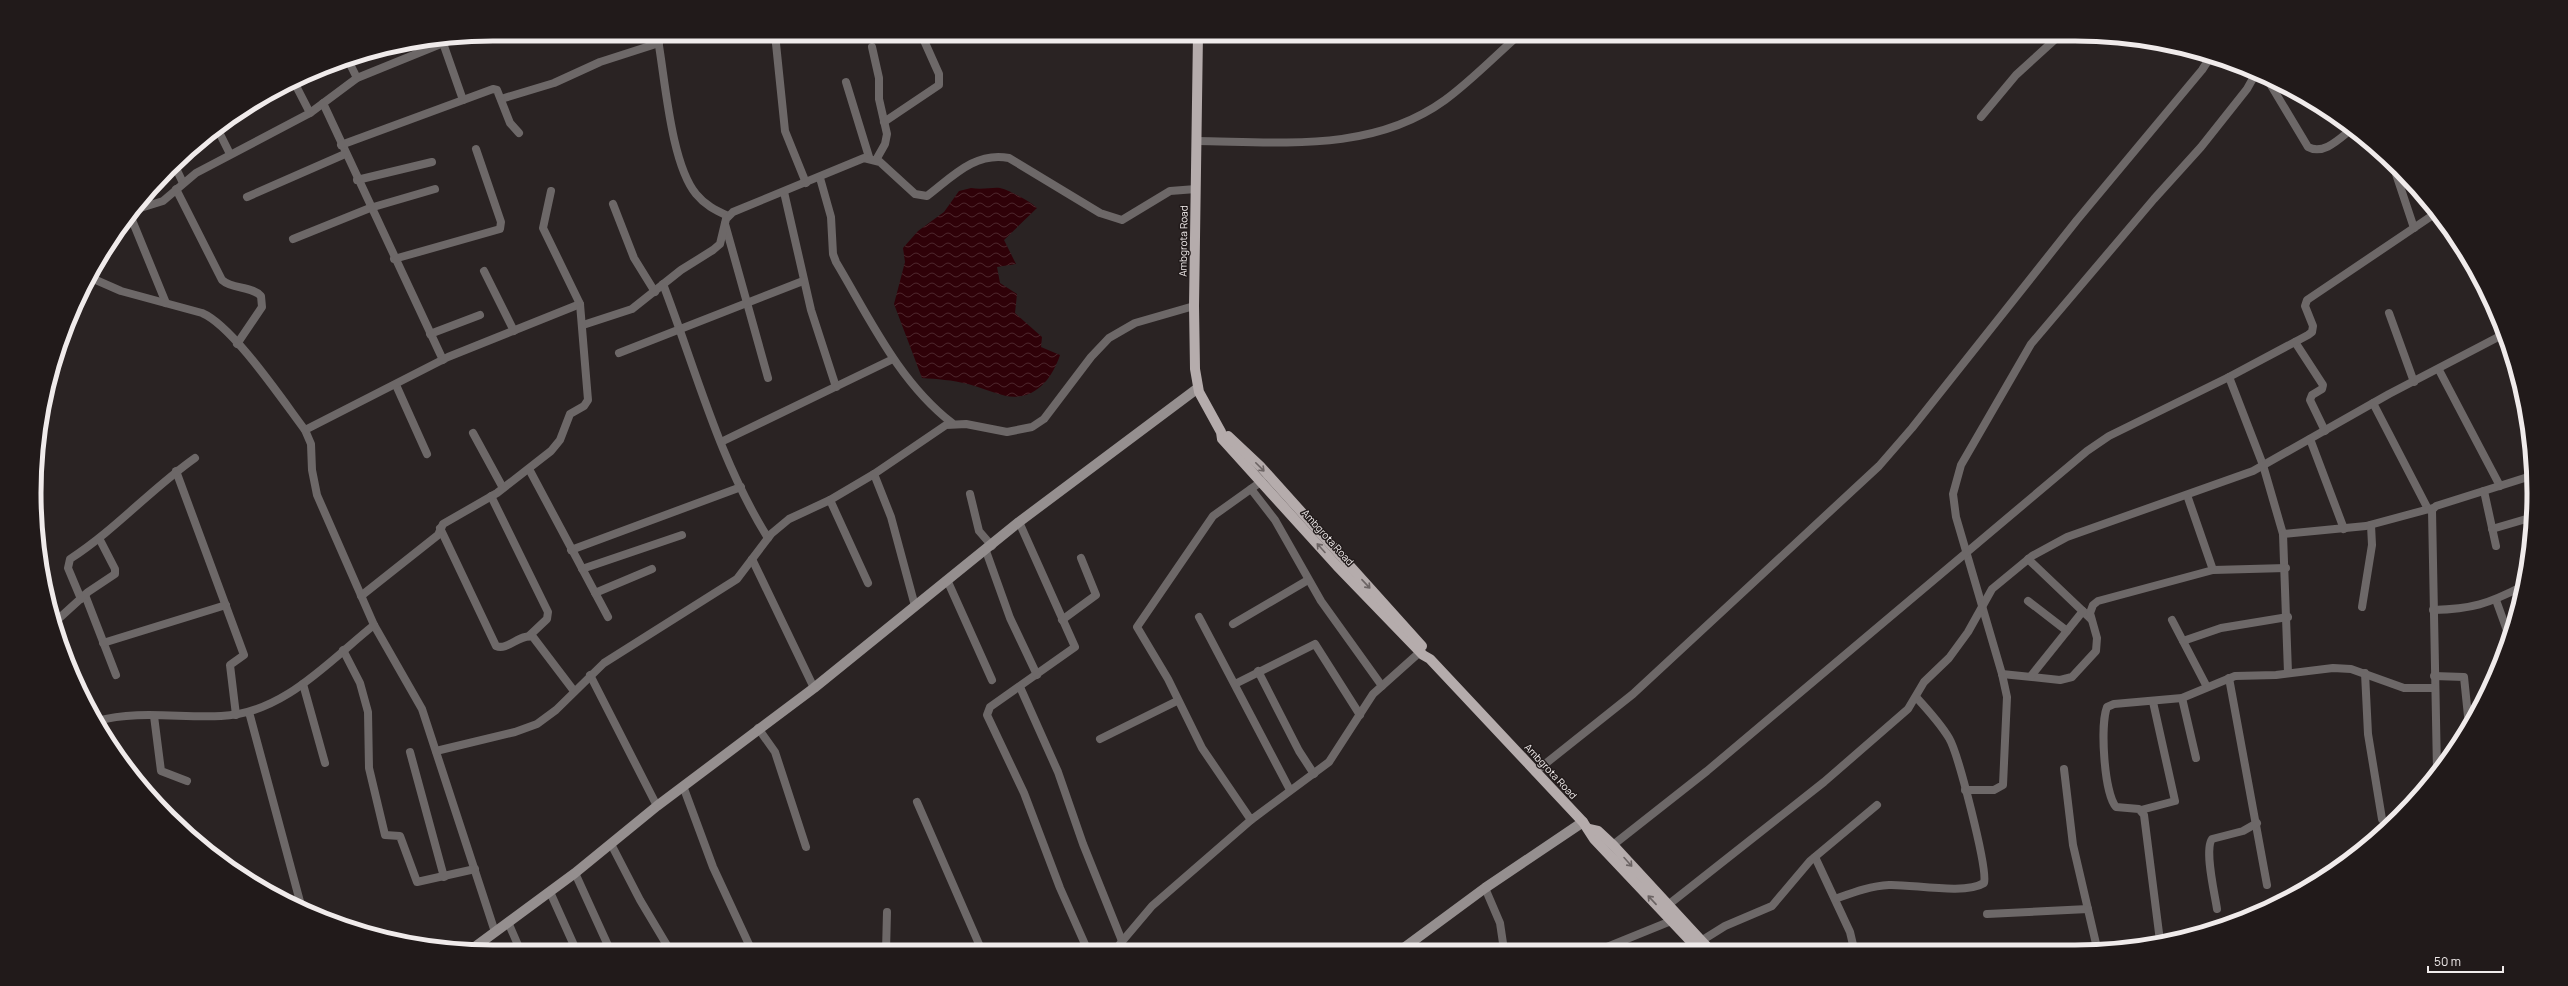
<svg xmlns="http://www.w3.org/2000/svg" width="2568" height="986" font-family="Manrope,sans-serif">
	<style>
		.water { fill: url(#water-waves) }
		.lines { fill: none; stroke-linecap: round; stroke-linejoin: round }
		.street { stroke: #6d6868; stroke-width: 8 }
		.secondary { stroke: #958f8f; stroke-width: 10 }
		.primary { stroke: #b5acac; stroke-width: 10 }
		.oneway { stroke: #6b6363 }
		.labels { text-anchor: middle; stroke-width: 3; stroke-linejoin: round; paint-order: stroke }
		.street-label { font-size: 10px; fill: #f0ebeb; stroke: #211a1a }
		.rim { fill: none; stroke: #f0ebeb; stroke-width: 5 }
	</style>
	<defs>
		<pattern id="water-waves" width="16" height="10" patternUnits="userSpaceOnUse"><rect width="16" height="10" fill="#2f0108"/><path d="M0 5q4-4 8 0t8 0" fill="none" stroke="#4d262c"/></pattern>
	</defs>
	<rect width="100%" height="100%" fill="#2a2323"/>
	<path class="water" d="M971 188C983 190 992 187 1000 188 1009 190 1031 202 1037 208L1004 240 1016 264 997 267 1000 283 1017 294 1015 313 1042 337 1041 347 1060 355C1052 379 1035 401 1006 396 993 393 980 387 968 384 952 380 937 379 922 378L894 304 905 262 903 248 918 231 944 212 959 191Z"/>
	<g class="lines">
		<g class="street">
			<path d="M657 34C665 75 670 162 696 194 705 205 715 210 728 216"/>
			<path d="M775 34 785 131 806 183"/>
			<path d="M443 43 463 100"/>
			<path d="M872 47 879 78V99L887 134 885 144 876 160"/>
			<path d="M347 58 357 78"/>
			<path d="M2266 77 2308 147C2324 156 2341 137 2353 128"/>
			<path d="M294 82 310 113"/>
			<path d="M846 82 869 157"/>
			<path d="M501 99 554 83 600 62 659 43"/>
			<path d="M323 103 443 360"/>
			<path d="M1981 117 2016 75 2061 34"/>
			<path d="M884 122 939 85V74L922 36"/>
			<path d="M217 128 230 154"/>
			<path d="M1196 141C1281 142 1372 153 1445 100 1471 81 1495 56 1520 34"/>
			<path d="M341 145 493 89 497 90 510 123 519 133"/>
			<path d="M174 164 183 183"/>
			<path d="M2393 165 2414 228"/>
			<path d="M820 178 831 217 833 254 836 262C870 319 899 382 952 423"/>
			<path d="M357 180 432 162"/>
			<path d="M176 189 222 280C233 290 250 285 261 296L262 307 237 344"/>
			<path d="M784 192 811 310 836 387"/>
			<path d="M247 197 345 154"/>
			<path d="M613 204 634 258 655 292"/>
			<path d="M134 210 163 201 196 173 310 113 357 78 458 37"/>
			<path d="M130 215 166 303"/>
			<path d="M725 224 768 378"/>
			<path d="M293 239 370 208 435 189"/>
			<path d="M394 259 500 229 501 222 476 149"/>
			<path d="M484 271 514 331"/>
			<path d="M89 277 121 291 202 313C233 326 283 401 305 430L311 444 312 470 317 495 374 625 422 709 495 932"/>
			<path d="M663 284C696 370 719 460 768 538"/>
			<path d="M2389 313 2414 382"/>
			<path d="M583 325 632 309 681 270 713 250 720 244 726 219 733 212 864 158 880 162 915 194 927 196C951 178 975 151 1009 158L1100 213 1122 220 1170 191 1196 189"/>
			<path d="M430 334 480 315"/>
			<path d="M2295 342 2323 385 2322 389 2312 395 2310 400 2325 431"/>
			<path d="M619 353 803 281"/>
			<path d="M2439 370 2500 486"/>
			<path d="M2229 377 2263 465 2283 534 2288 673"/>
			<path d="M396 385 427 454"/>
			<path d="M2373 403 2428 509"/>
			<path d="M305 430 448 357 580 304"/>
			<path d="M473 433 503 488"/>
			<path d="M2310 439 2344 529"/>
			<path d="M721 442 893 359"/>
			<path d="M529 469 608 617"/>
			<path d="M176 471 244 655 230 665 236 715"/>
			<path d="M874 474 891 517 915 606"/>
			<path d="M1262 481 1213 516 1137 627 1168 679 1202 748 1251 820 1329 762 1373 694 1420 652"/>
			<path d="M1251 489 1275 520 1321 601 1382 686"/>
			<path d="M2484 491 2496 546"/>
			<path d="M970 494 979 531 992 546"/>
			<path d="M2187 495 2213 570"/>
			<path d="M491 496 548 612 547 619 529 636"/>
			<path d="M830 500 868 583"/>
			<path d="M1019 522 1075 647 990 707 987 715 1024 793 1060 888 1088 951"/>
			<path d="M440 528 496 646C508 651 520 633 533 637L574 691"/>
			<path d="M2492 529 2533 517"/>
			<path d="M2283 534 2366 526 2433 508"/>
			<path d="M571 550 741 487"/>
			<path d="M986 551 1010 618 1037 675"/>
			<path d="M752 559 814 688"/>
			<path d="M2028 559 2091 619"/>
			<path d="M582 569 682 535"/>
			<path d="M948 582 992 680"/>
			<path d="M595 593 652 569"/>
			<path d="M85 595 116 675"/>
			<path d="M361 596 438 535 443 524 497 493 551 451 560 440 570 414 584 406 588 400 580 304 543 228 551 191"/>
			<path d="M81 599 68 568 70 559C115 530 151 489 195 458"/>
			<path d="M2496 600 2509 636"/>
			<path d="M2028 601 2067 631"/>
			<path d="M2362 607 2372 545 2371 525"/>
			<path d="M2433 610C2472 609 2488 604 2523 586"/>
			<path d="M1199 617 1290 790"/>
			<path d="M1062 620 1096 595 1081 558"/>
			<path d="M2172 620 2207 687"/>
			<path d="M55 622 88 592 115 574V569L100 540"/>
			<path d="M1233 624 1308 580"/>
			<path d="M2183 641 2221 628 2288 617"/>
			<path d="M103 643 226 605"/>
			<path d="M343 650 360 683 368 712 369 768 385 835 400 836 417 882 475 869"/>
			<path d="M1258 671 1299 751 1314 774"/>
			<path d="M2365 673 2368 734 2382 819"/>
			<path d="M2002 674 2060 680 2072 677 2096 651 2097 638 2090 613 2093 605 2098 601 2213 570 2286 568"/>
			<path d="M590 675 657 806"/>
			<path d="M2031 676 2083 611"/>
			<path d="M2434 676 2464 677 2468 716 2472 721"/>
			<path d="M2229 678 2267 885"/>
			<path d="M303 684 325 763"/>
			<path d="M1235 684 1315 644 1360 715"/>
			<path d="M1020 687 1058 772 1083 844 1122 941"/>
			<path d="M2182 698 2196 758"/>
			<path d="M249 712 302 909"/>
			<path d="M154 716 161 771 187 781"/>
			<path d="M97 721C137 710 180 718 221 716 283 714 329 661 374 625"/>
			<path d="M758 728 775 752 806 847"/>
			<path d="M1100 739 1177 701"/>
			<path d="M436 751 515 732 537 724 556 710 604 663 737 579 771 534 789 519 830 500 874 474 946 425 966 424 1007 432 1032 427 1044 419 1091 357 1109 338 1135 323 1194 306"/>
			<path d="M410 752 444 877"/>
			<path d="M2064 769 2073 845 2097 948"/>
			<path d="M2437 771 2432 510 2436 506 2531 476"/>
			<path d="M1535 772 1633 694 1879 466 1912 428 2077 220 2202 70 2211 56"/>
			<path d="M683 786 713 867 752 951"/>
			<path d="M1965 790H1994L2003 785 2007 697 2002 674 1956 517 1953 494 1961 465 2031 344 2154 199 2201 147 2247 89 2256 73"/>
			<path d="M917 802 982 951"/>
			<path d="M2141 810 2175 801 2153 702"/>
			<path d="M611 844 640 900 671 952"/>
			<path d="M1613 845 1707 771 2087 451 2109 436 2229 377 2308 335 2312 332 2313 326 2305 306 2307 300 2436 213"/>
			<path d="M1815 857 1850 932 1854 949"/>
			<path d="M575 873 611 952"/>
			<path d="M1485 888 1500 923 1504 950"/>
			<path d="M550 892 577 952"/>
			<path d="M1835 899C1852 893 1870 886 1889 885 1912 884 1965 895 1984 883 1988 869 1958 753 1949 738 1940 723 1928 710 1916 697"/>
			<path d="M1668 905 1824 782 1908 709 1924 682 1949 658 1968 632 1992 589 2032 556 2067 537 2253 471 2389 394 2504 334"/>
			<path d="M2217 909C2215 895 2204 850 2212 839L2243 831 2257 823"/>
			<path d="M1987 914 2088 909"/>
			<path d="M508 922 521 952"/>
			<path d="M1701 941 1725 926 1772 906 1810 861 1877 805"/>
			<path d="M2160 941 2144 815 2139 809 2116 807C2104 793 2100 725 2107 707L2114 704 2182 698 2235 676 2276 675 2333 668 2351 669 2404 688H2434"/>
			<path d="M1602 949 1671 921"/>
			<path d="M1685 949 1693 944"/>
			<path d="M886 951 887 912"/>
			<path d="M1114 951 1152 906 1251 820"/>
		</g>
		<g class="secondary">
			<path d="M472 949 575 873 657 806 814 688 1019 522 1198 388"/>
			<path d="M1401 950 1485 888 1583 822"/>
		</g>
		<g class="primary">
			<path d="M1198 34 1194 306 1195 369 1199 392 1221 432 1222 439 1337 566 1423 655 1430 659 1583 822 1594 839 1698 949"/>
			<path d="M1228 436 1261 467 1422 646"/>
			<path d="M1589 829 1598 831 1613 845 1709 949"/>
		</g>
	</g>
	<defs><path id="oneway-shaft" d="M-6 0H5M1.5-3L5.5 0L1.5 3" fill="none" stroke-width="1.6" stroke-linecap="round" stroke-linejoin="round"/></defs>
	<g class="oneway">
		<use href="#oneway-shaft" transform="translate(1260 467) rotate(45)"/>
		<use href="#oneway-shaft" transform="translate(1321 548) rotate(-132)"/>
		<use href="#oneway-shaft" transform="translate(1366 584) rotate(47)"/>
		<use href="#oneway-shaft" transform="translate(1628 862) rotate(48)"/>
		<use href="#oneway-shaft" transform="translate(1652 900) rotate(-133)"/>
	</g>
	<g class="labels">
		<g class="street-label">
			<text transform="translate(1183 241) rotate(-89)" y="4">Ambgrota Road</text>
			<text transform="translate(1328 537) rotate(48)" y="4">Ambgrota Road</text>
			<text transform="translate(1551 771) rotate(47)" y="4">Ambgrota Road</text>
		</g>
	</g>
	<path d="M0 0H2568V986H0ZM493 41H2075A452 452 0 0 1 2527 493V493A452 452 0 0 1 2075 945H493A452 452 0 0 1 41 493V493A452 452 0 0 1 493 41Z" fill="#211a1a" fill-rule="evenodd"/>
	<path class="rim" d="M493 41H2075A452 452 0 0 1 2527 493V493A452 452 0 0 1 2075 945H493A452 452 0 0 1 41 493V493A452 452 0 0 1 493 41Z"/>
	<path d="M2428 966v6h75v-6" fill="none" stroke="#f0ebeb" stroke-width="2"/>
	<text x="2434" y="966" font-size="12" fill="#f0ebeb" stroke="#211a1a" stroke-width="3" paint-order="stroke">50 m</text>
</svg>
